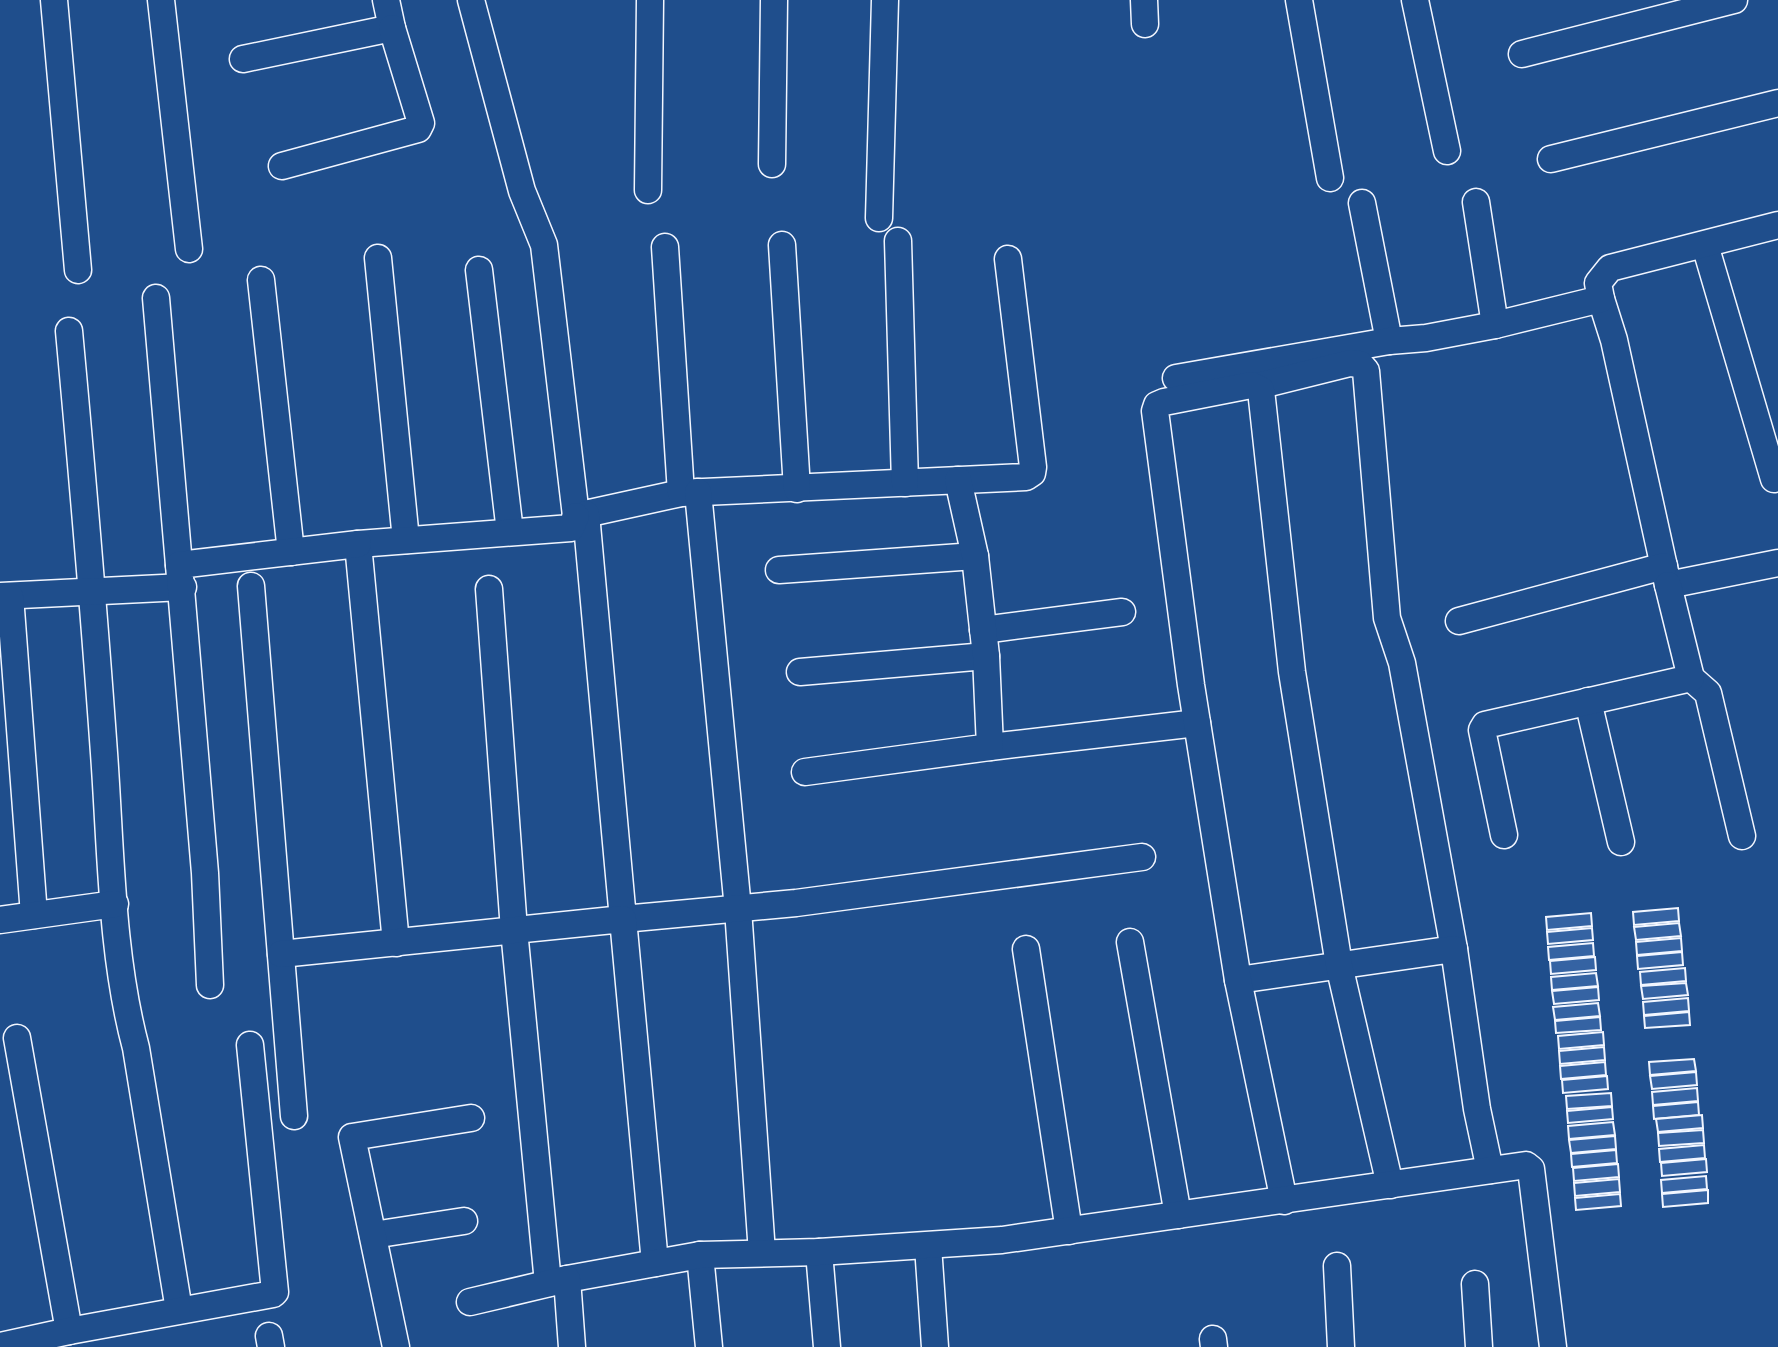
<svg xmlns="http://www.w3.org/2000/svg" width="1778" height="1347" font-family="'Golos Text',sans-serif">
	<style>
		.building { fill: #3563a3; stroke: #f2f6ff; stroke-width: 2 }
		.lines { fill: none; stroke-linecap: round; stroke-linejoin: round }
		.street-casing { stroke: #f2f6ff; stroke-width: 29 }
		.street { stroke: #1f4e8c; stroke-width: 26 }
	</style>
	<rect width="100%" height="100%" fill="#1f4e8c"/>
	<g class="building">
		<path d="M1678 908 1679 921 1634 925 1633 912Z"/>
		<path d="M1591 913 1592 926 1547 930 1546 917Z"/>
		<path d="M1679 923 1681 936 1636 940 1634 927Z"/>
		<path d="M1592 928 1593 940 1548 944 1547 932Z"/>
		<path d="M1681 938 1682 951 1637 955 1636 942Z"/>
		<path d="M1593 943 1594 956 1549 960 1548 947Z"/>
		<path d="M1682 952 1683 965 1638 969 1637 956Z"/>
		<path d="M1595 957 1596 970 1551 974 1550 961Z"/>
		<path d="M1685 968 1686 981 1641 985 1640 972Z"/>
		<path d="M1596 973 1598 986 1552 990 1551 977Z"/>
		<path d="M1686 983 1688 995 1643 999 1641 986Z"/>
		<path d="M1598 987 1599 1000 1554 1004 1552 991Z"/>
		<path d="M1688 998 1689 1011 1644 1015 1643 1002Z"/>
		<path d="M1598 1003 1600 1016 1555 1020 1553 1007Z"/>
		<path d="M1689 1012 1690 1025 1645 1028 1644 1016Z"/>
		<path d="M1600 1017 1601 1030 1556 1033 1555 1021Z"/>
		<path d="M1603 1032 1604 1045 1559 1049 1558 1036Z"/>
		<path d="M1604 1047 1605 1060 1560 1064 1559 1051Z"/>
		<path d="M1694 1059 1696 1071 1650 1075 1649 1062Z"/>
		<path d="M1605 1062 1606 1075 1561 1079 1560 1066Z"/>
		<path d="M1696 1072 1697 1085 1652 1089 1650 1076Z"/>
		<path d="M1607 1076 1608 1089 1563 1093 1562 1080Z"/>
		<path d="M1697 1088 1698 1101 1653 1105 1652 1092Z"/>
		<path d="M1611 1093 1612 1106 1567 1109 1566 1096Z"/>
		<path d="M1698 1102 1699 1115 1654 1119 1653 1106Z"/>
		<path d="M1612 1107 1613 1119 1568 1123 1567 1111Z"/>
		<path d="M1702 1115 1703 1128 1658 1132 1656 1119Z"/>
		<path d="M1613 1122 1615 1135 1569 1139 1568 1126Z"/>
		<path d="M1703 1130 1704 1143 1659 1146 1658 1133Z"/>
		<path d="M1615 1136 1616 1149 1571 1153 1569 1140Z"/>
		<path d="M1704 1145 1705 1158 1660 1162 1659 1149Z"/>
		<path d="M1616 1150 1617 1163 1572 1167 1571 1154Z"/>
		<path d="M1706 1159 1707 1172 1662 1176 1661 1163Z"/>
		<path d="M1618 1164 1619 1177 1574 1181 1573 1168Z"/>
		<path d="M1706 1176 1707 1189 1662 1193 1661 1180Z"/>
		<path d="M1619 1179 1620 1192 1575 1196 1574 1183Z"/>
		<path d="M1708 1190V1203L1663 1207 1662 1194Z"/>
		<path d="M1620 1194 1621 1206 1576 1210 1575 1198Z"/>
	</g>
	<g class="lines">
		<g class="street-casing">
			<g id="street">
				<path d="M54 0 78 270"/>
				<path d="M161 0 189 249"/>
				<path d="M471 0 522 191 544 245 576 516 681 493 1026 477 1032 473 1033 467 1008 259"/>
				<path d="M1144 0 1145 24"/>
				<path d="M1299 0 1330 178"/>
				<path d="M1415 0 1447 151"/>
				<path d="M1522 54 1734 0"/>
				<path d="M243 59 392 28 386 0"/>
				<path d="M1551 159 1778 103"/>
				<path d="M772 164 774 0"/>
				<path d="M282 166 418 129 421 123 392 28"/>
				<path d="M648 190 650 0"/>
				<path d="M1476 202 1495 325"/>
				<path d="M1362 203 1389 341"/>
				<path d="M879 218 885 0"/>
				<path d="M898 241 905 483"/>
				<path d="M782 245 797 489"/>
				<path d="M1705 245 1774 479"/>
				<path d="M665 247 681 493"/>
				<path d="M378 258 406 540"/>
				<path d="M479 270 510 532"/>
				<path d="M261 280 291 552"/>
				<path d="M156 298 179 565"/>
				<path d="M1601 299 1614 340 1668 585 1778 563"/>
				<path d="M69 331C82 471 94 612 104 753 111 850 111 955 136 1048L179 1310"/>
				<path d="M1176 378 1389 341 1426 338 1495 325 1601 299 1598 283 1610 268 1778 225"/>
				<path d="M1257 386 1350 363 1360 364 1366 371 1387 618 1402 663 1454 949"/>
				<path d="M698 492 738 909 762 1253"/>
				<path d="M586 514 623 919 796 903 1142 857"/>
				<path d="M779 570 975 556"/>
				<path d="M251 586 294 1116"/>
				<path d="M489 589 514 930 548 1283"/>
				<path d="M0 596 183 587"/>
				<path d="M10 596 34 915"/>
				<path d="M1459 621 1664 566"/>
				<path d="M983 630 1122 612"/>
				<path d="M800 672 986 656"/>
				<path d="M1691 678 1708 693 1742 836"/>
				<path d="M1588 701 1621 842"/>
				<path d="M990 747 1197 723"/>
				<path d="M805 772 990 747 986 656 975 556 958 480"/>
				<path d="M1504 835 1482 730 1485 725 1691 678 1668 585"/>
				<path d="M0 920 115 904"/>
				<path d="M1130 942 1178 1215"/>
				<path d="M396 943 358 544 571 528 576 516"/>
				<path d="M1026 949 1069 1231"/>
				<path d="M281 954 623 919 655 1263"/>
				<path d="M1238 980 1454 949 1477 1109 1490 1170"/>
				<path d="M210 985 205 873 179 565 358 544"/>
				<path d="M17 1038 69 1331"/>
				<path d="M1284 1201 1238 980 1191 685 1155 411 1157 405 1164 402 1251 385 1261 390 1292 672 1339 965 1390 1185"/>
				<path d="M373 1235 464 1221"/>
				<path d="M928 1246 935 1347"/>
				<path d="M819 1252 827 1347"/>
				<path d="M700 1255 709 1347"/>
				<path d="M1337 1266 1341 1347"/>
				<path d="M567 1279 700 1255 819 1252 1002 1240 1526 1165 1531 1169 1553 1347"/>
				<path d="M1475 1284 1479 1347"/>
				<path d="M470 1302 567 1279 572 1347"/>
				<path d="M269 1336 271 1347"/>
				<path d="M1213 1339 1214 1347"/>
				<path d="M0 1346 69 1331 273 1294 275 1292 250 1045"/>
				<path d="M396 1347 352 1137 471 1118"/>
			</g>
		</g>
		<use href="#street" class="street"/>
	</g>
</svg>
